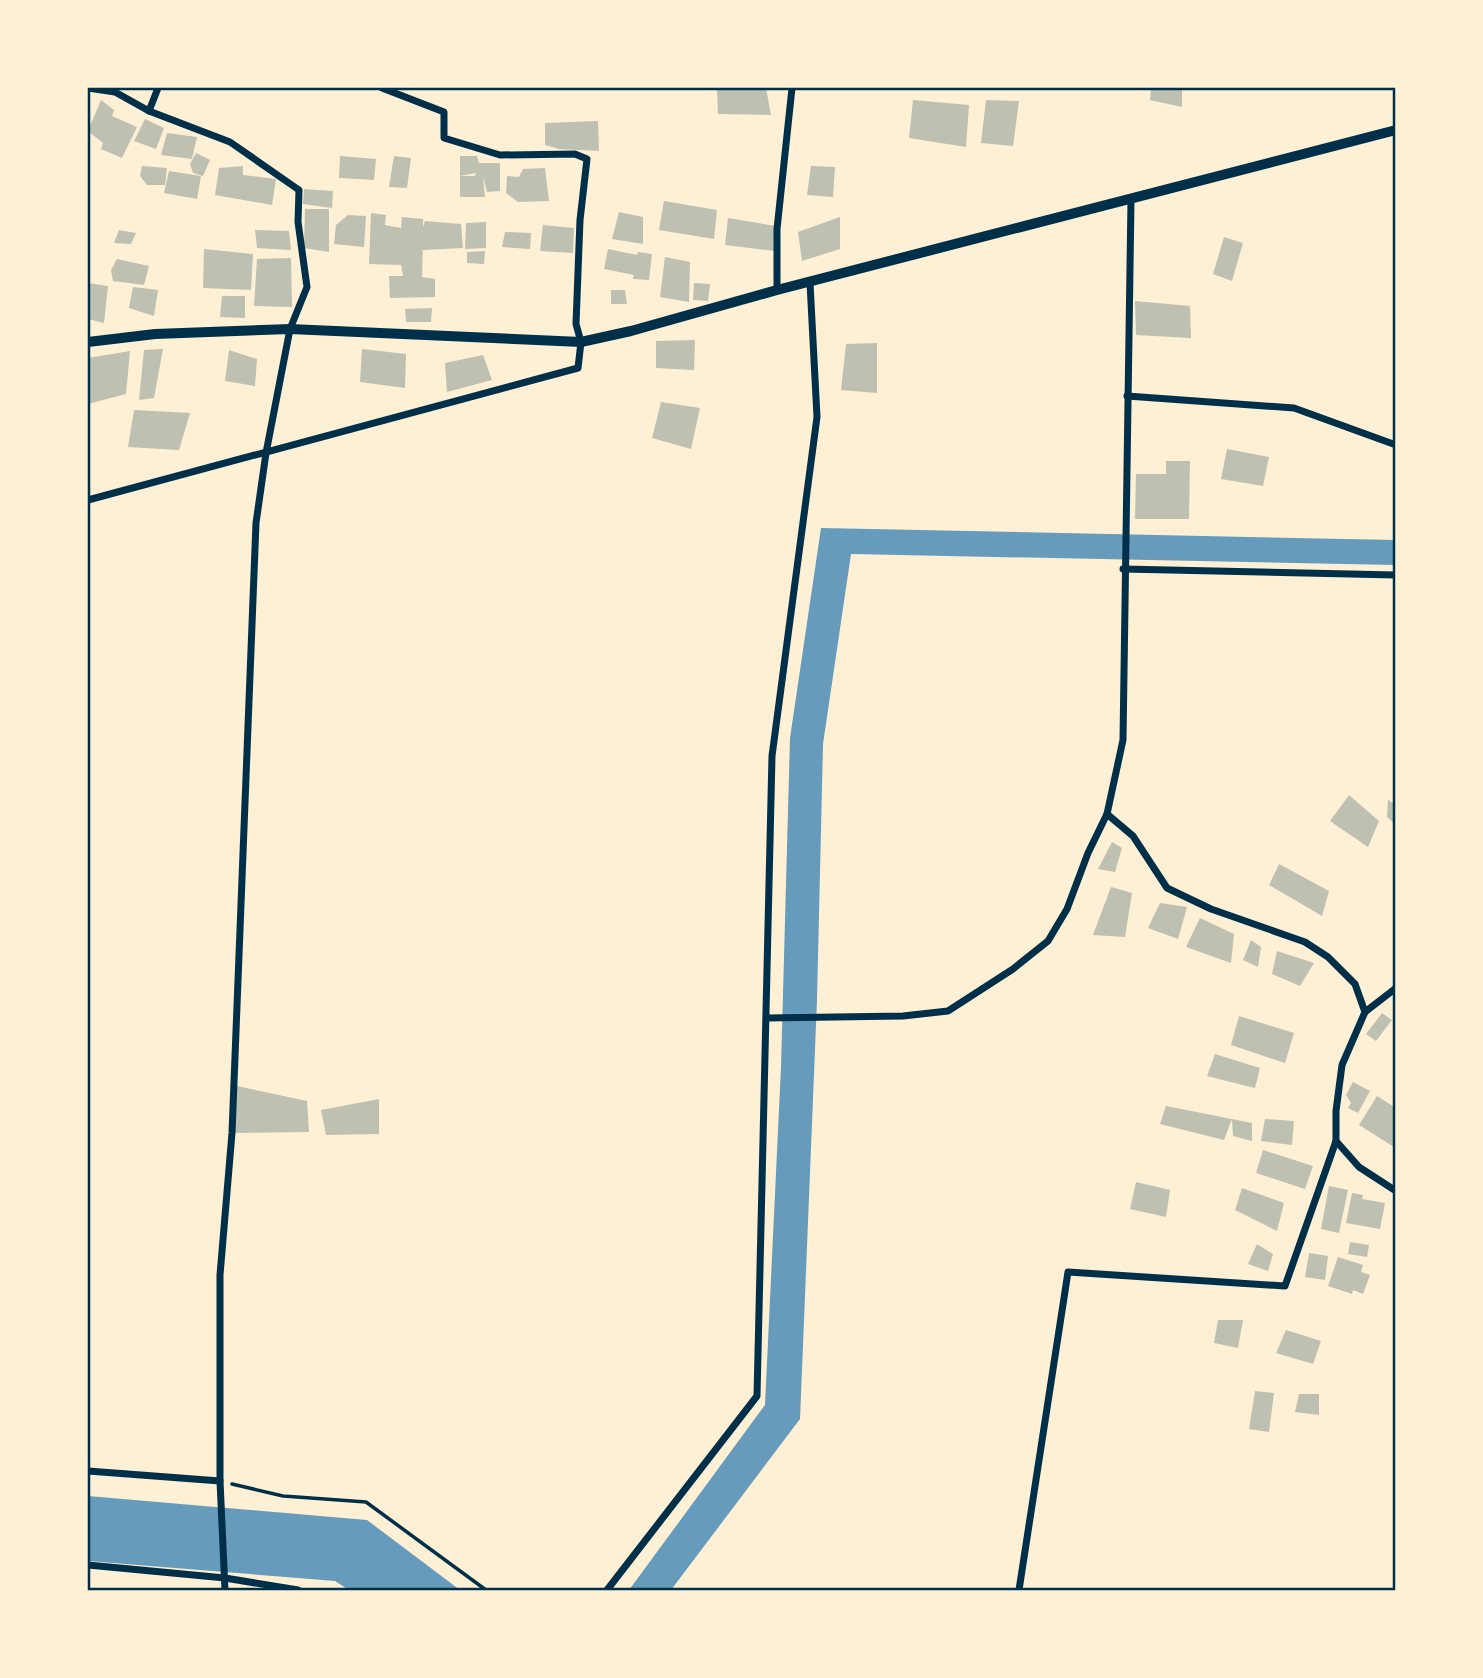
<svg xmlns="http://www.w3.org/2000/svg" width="1483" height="1678" font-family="'Space Grotesk',sans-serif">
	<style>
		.water { fill: #669bbc }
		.building { fill: #bec0b2 }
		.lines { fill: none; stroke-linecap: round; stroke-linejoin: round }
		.path { stroke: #003049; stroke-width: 3.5 }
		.minor { stroke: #003049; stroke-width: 7 }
		.secondary { stroke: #003049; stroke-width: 10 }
		.neatline { fill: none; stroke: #003049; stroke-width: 2.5 }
	</style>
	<rect width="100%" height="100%" fill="#fdf0d5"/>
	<g class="water">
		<path d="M821 528 1395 540V565L851 554 823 744 817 1000 800 1419 671 1590H629L765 1405 781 1067 790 738Z"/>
		<path d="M88 1496 367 1520 460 1590H349L335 1581 88 1561Z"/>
	</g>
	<g class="building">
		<path d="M717 88H766L771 115 718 114Z"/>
		<path d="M1151 88H1182V107L1150 100Z"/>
		<path d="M101 100 114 110 112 116 137 127 122 158 101 149 103 143 88 131Z"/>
		<path d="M913 100 969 105 966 147 909 138Z"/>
		<path d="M986 100 1019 101 1013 146 981 143Z"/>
		<path d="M145 119 164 128 156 149 134 141Z"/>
		<path d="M598 121 599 151 559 149 545 145V123Z"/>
		<path d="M167 133 197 137 192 159 161 155Z"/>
		<path d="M196 153 210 160 203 176 193 173 190 164Z"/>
		<path d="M340 156 376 159 374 180 339 178Z"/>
		<path d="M394 156 411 158 407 188 389 187Z"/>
		<path d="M460 156H477L479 163H500V191L487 192 483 176 485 197H460V176H475L476 173 460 176Z"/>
		<path d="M142 166 167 168 165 185H147L140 176Z"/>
		<path d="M243 166V175L276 179 272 205 215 195 219 168Z"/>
		<path d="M811 166 835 167 833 197 807 195Z"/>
		<path d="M545 168 549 201 518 202 506 193 507 176 519 177 523 169Z"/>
		<path d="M169 171 201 176 197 199 164 193Z"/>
		<path d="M304 189 333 191 332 208 303 204Z"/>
		<path d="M664 201 717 210 714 239 659 230Z"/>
		<path d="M305 209H329V252L304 248Z"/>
		<path d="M619 212 643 217V244L612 239Z"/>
		<path d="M371 213 386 215 385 225 401 228 402 217 423 219V227L425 221 461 224 463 248 423 250V243L422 277 435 279V297L390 298 389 276H403L401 265 369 264Z"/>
		<path d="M348 215 366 216 364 247 334 244 336 225Z"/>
		<path d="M840 217V249L802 261 798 232Z"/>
		<path d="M728 218 776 226 775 251 725 245Z"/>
		<path d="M486 222V248L465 249 466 223Z"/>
		<path d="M543 225 574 228 573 253 540 251Z"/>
		<path d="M119 230 136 233 131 244 114 243Z"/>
		<path d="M255 230 289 231 291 250 257 248Z"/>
		<path d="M505 232 531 233 530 249 502 247Z"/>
		<path d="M1224 237 1243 243 1232 281 1213 274Z"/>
		<path d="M204 249 253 254 251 290 203 288Z"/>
		<path d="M608 249 637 255 638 252 652 254 649 280 633 279 634 275 604 269Z"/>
		<path d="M485 251 484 264 467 263V252Z"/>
		<path d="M665 257 690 262 689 302 660 297Z"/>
		<path d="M291 258 292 307 254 306 257 259Z"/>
		<path d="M117 259 149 266 144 285 113 281 111 270Z"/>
		<path d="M88 283 108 286 104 323 88 319Z"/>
		<path d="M694 283 710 284 708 301 693 300Z"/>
		<path d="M133 287 158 290 154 316 129 308Z"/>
		<path d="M611 290H625L627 304H611Z"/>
		<path d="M222 296H245V318L220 317Z"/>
		<path d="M1135 301 1190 306 1191 338 1136 335Z"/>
		<path d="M432 308 431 322H406L405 309Z"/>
		<path d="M695 340 694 370 656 368V341Z"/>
		<path d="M877 343V393L841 390 846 344Z"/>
		<path d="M163 349 154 398 139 400 144 350Z"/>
		<path d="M362 349 406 354 405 388 360 382Z"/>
		<path d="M229 350 257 359 255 386 225 381Z"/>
		<path d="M130 351 126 394 88 404V358Z"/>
		<path d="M483 355 492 380 447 392 445 363Z"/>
		<path d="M661 402 700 408 691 449 652 438Z"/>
		<path d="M134 410 190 413 179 450 128 447Z"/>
		<path d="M1227 449 1269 457 1263 486 1221 479Z"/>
		<path d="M1166 461H1190L1189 519H1135L1136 474H1166Z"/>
		<path d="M1349 795 1379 821 1368 847 1330 821Z"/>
		<path d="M1388 800 1396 805V825L1387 817Z"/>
		<path d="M1112 842 1122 848 1115 872 1098 869Z"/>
		<path d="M1279 864 1329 891 1322 916 1269 885Z"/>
		<path d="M1111 887 1132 893 1125 937 1093 935Z"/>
		<path d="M1160 903 1187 907 1178 939 1148 928Z"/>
		<path d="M1200 918 1234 934 1231 963 1186 947Z"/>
		<path d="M1251 940 1261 947 1258 967 1243 960Z"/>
		<path d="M1277 951 1314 963 1300 986 1272 974Z"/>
		<path d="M1382 1013 1392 1020 1376 1041 1366 1034Z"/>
		<path d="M1239 1016 1294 1033 1285 1063 1231 1045Z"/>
		<path d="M1215 1054 1260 1068 1255 1088 1207 1076Z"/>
		<path d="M1353 1082 1370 1091 1358 1113 1348 1108 1351 1103 1346 1095Z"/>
		<path d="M232 1085 307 1101 309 1132 232 1133Z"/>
		<path d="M1377 1096 1396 1108 1394 1147 1359 1125Z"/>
		<path d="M379 1099V1134L326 1135 321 1110Z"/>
		<path d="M1166 1106 1232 1119 1224 1140 1160 1124Z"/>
		<path d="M1232 1119 1252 1123V1141L1233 1136Z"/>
		<path d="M1265 1119 1294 1121 1292 1145 1261 1141Z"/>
		<path d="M1263 1150 1313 1166 1305 1189 1256 1173Z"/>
		<path d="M1136 1182 1170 1190 1166 1217 1130 1209Z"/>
		<path d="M1329 1186 1348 1190 1339 1233 1321 1229Z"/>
		<path d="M1242 1188 1284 1203 1277 1231 1235 1210Z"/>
		<path d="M1352 1193 1363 1195 1362 1199 1385 1203 1380 1229 1346 1223Z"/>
		<path d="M1350 1242 1369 1245 1367 1257 1348 1254Z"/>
		<path d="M1257 1244 1273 1254 1268 1271 1248 1264Z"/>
		<path d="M1309 1253 1328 1256 1325 1280 1305 1277Z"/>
		<path d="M1338 1257 1363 1265 1361 1272 1370 1275 1363 1294 1353 1290 1352 1294 1328 1286Z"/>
		<path d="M1218 1320H1243L1238 1348 1214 1343Z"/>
		<path d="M1286 1330 1321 1341 1313 1364 1276 1353Z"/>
		<path d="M1255 1391 1274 1393 1269 1432 1249 1429Z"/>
		<path d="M1299 1394H1319V1415L1295 1412Z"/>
	</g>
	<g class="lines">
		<path class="path" d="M232 1484 283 1496 366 1502 486 1590"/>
		<g class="minor">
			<path d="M88 88 115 92 149 111 230 142 299 190 298 222 307 287 290 329 266 453 256 523 232 1133 220 1275V1481L225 1590"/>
			<path d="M149 111 158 88"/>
			<path d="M777 290V229L792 88"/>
			<path d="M1127 396 1294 408 1396 445"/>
			<path d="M88 500 578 368 581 342 576 324 580 220 587 159 575 154 500 155 444 138V112L382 88"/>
			<path d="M1123 569 1396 575"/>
			<path d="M1107 814 1133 836 1167 888 1211 909 1305 942 1328 957 1355 984 1365 1012"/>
			<path d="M767 1018 903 1016 948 1011 1013 969 1048 941 1067 909 1088 853 1107 814 1123 740 1131 200"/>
			<path d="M1336 1141 1359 1167 1396 1191"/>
			<path d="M88 1471 220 1481"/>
			<path d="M88 1565 225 1578 298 1590"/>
			<path d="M607 1590 757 1396 772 756 817 417 810 283"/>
			<path d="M1019 1590 1068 1272 1285 1286 1336 1141V1111L1342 1065 1365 1012 1396 988"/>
		</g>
		<path class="secondary" d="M88 342 155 334 290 329 581 342 631 331 777 290 1396 130"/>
	</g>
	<rect width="1483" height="1678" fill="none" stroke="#fdf0d5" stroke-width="178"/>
	<rect x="89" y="89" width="1305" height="1500" class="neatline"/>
</svg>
